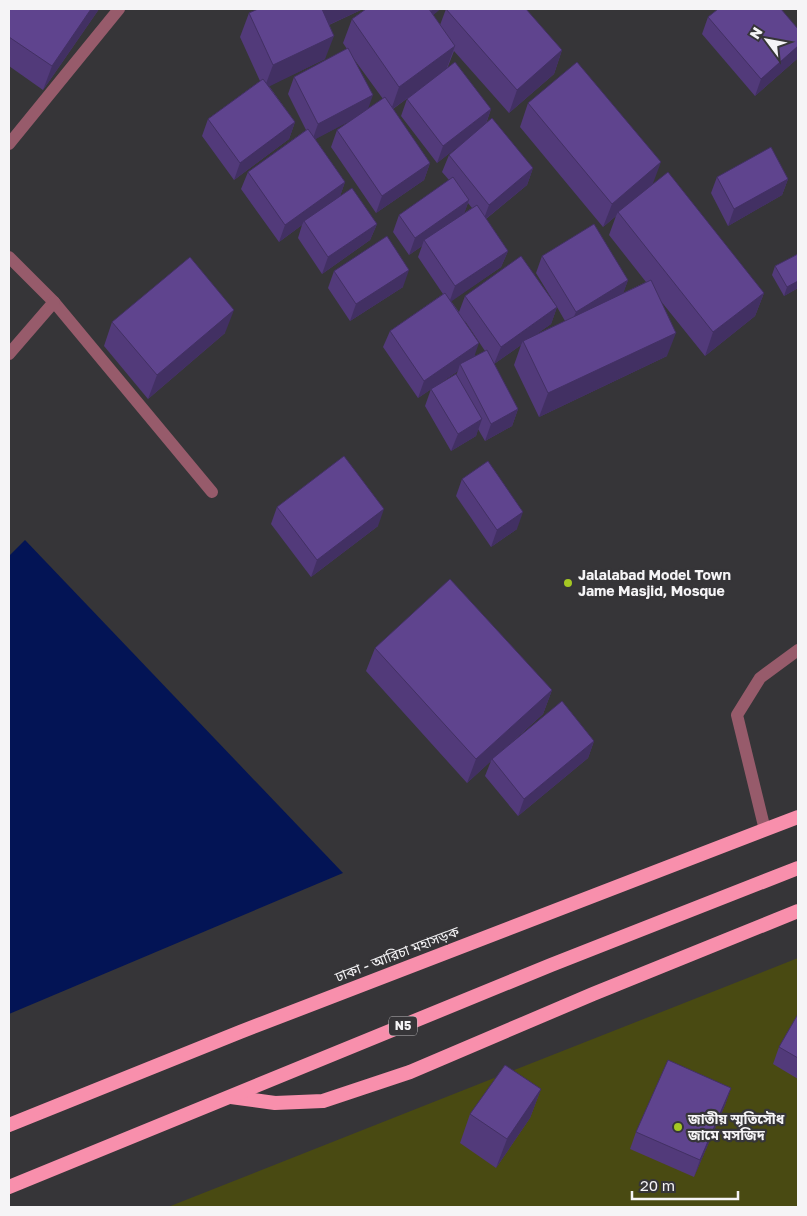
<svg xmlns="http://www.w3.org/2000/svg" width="807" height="1216" font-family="'Golos Text','Noto Sans Bengali',sans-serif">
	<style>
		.green { fill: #494a12 }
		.water { fill: #031455 }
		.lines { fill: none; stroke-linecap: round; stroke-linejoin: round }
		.service { stroke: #975b6b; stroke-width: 12 }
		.minor { stroke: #975b6b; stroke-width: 12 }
		.trunk { stroke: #f88fac; stroke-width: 14 }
		.wall { fill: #523a7a; fill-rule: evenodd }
		.shaded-wall { fill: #423063 }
		.building { fill: #5f448e; stroke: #423063 }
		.poi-dot { fill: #a5c823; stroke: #363538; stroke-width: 2 }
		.labels { text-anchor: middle; stroke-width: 4.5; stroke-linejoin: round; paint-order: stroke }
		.shield { fill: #363538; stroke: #bcbbbd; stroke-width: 1 }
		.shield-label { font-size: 12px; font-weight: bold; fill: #f5f4f6 }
		.poi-label { font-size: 14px; font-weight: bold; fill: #f5f4f6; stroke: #363538; text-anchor: start }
		.street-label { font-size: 14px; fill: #f5f4f6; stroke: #363538 }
	</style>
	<rect width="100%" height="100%" fill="#363538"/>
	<path class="green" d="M798 958V1207H168Z"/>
	<path class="water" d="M25 540 343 873 9 1014V556Z"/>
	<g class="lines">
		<path class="service" d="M765 830 737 715 760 678 798 650"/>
		<g class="minor">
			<path d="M9 144 119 9"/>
			<path d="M9 257 54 302 212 492"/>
			<path d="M9 354 54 302"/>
		</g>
		<g class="trunk">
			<path d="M231 1097 275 1103 323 1101 410 1072 593 994 798 911"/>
			<path d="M9 1125 240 1032 798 817"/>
			<path d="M9 1187 551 965 798 868"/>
		</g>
	</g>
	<g class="wall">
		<path d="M9 9H99L43 90 9 66Z"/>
		<path d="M258 9H363L329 25 325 59 269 86 295 122 289 139 234 180 202 136 208 119 260 81 240 37 249 13Z"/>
		<path d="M366 9H440L433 15 440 25 446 9 562 50 554 74 509 113 454 51 447 69 491 109 486 124 533 168 527 185 486 219 508 251 501 267 451 301 459 312 465 296 555 304 536 273 542 256 628 280 623 293 646 282 609 235 616 216 603 227 520 127 528 103 653 184 764 293 755 316 705 356 660 300 667 356 539 417 514 365 521 345 494 364 518 409 512 426 485 441 478 429 476 436 451 451 425 406 431 389 456 375 458 371 418 398 383 347 390 331 443 294 418 257 422 246 409 255 393 232 399 215 449 180 442 172 449 155 461 144 437 163 401 116 407 99 425 85 393 109 430 163 424 180 376 213 331 147 337 130 353 119 315 139 345 182 340 196 377 224 370 240 322 274 298 238 302 225 279 242 241 189 248 172 306 130 288 94 294 77 347 49 343 43 352 19ZM351 55 383 99 368 109ZM468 203 472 208 464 213ZM557 307 565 321 535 335 551 324ZM465 321 485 351 475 357Z"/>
		<path d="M708 17 798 29V58L755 96 702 34Z"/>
		<path d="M717 177 788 179 782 195 728 226 711 193Z"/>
		<path d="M798 254V288L784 296 772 275 775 266Z"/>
		<path d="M334 271 403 287 350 321 328 288Z"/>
		<path d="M112 322 225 333 148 399 104 346Z"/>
		<path d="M462 479 517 529 491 547 456 496Z"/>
		<path d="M277 507 378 526 311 577 271 524Z"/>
		<path d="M375 648 552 690 543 714 510 744 594 741 588 758 518 816 485 776 491 761 467 783 366 671Z"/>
		<path d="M798 1014V1079L773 1064 779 1047Z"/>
		<path d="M731 1088 725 1105 694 1177 630 1149 636 1132Z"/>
		<path d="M541 1089 530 1118 496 1168 460 1143 470 1114Z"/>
	</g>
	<g class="shaded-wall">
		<path d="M91 9H99L43 90 52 66Z"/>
		<path d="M322 9H363L313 32Z"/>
		<path d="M432 9H440L428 20Z"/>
		<path d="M334 36 325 59 264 89 273 65Z"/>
		<path d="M455 46 446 70 391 110 399 87Z"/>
		<path d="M798 46V58L755 96 761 79Z"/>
		<path d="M562 50 554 74 509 113 517 90Z"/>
		<path d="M373 95 367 112 312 141 318 124Z"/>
		<path d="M491 109 485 126 437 163 443 146Z"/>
		<path d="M295 122 289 139 234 180 240 163Z"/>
		<path d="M661 162 652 186 618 212 616 216 603 227 612 204Z"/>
		<path d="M430 163 424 180 376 213 382 196Z"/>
		<path d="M533 168 527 185 483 221 489 205Z"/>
		<path d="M788 179 782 195 728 226 734 209Z"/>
		<path d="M345 182 339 199 304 221 302 225 279 242 285 225Z"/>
		<path d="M469 200 463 217 424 240 422 246 409 255 415 238Z"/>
		<path d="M377 224 370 240 322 274 328 257Z"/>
		<path d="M508 251 501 267 449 303 455 286Z"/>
		<path d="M409 270 403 287 350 321 356 304Z"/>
		<path d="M628 280 622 297 569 328 576 312Z"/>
		<path d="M798 281V288L784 296 787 287Z"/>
		<path d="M764 293 755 316 705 356 713 332Z"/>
		<path d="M557 307 551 324 524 343 523 341 521 345 494 364 501 347Z"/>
		<path d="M234 310 225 333 148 399 157 375Z"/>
		<path d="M676 333 667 356 539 417 548 393Z"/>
		<path d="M479 343 473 360 460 364 458 371 418 398 424 381Z"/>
		<path d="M518 409 512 426 485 441 491 424Z"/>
		<path d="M482 419 476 436 451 451 458 434Z"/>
		<path d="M384 509 378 526 311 577 317 560Z"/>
		<path d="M523 512 517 529 491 547 497 530Z"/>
		<path d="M552 690 543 714 492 760V759L491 761 467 783 476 759Z"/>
		<path d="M594 741 588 758 518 816 524 799Z"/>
		<path d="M731 1088 725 1105 694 1177 700 1160Z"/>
		<path d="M541 1089 530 1118 496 1168 507 1139Z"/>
	</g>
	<g class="building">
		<path d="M9 9H91L52 66 9 37Z"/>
		<path d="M258 9H322L334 36 273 65 249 13Z"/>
		<path d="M366 9H429L455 46 399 87 352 19Z"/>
		<path d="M446 9H526L562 50 517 90Z"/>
		<path d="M718 9H781L798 29V46L761 79 708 17Z"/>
		<path d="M348 48 373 95 318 124 294 77Z"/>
		<path d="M455 62 491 109 443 146 407 99Z"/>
		<path d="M577 62 661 162 612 204 528 103Z"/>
		<path d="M263 79 295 122 240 163 208 119Z"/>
		<path d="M385 97 430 163 382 196 337 130Z"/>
		<path d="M492 118 533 168 489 205 449 155Z"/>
		<path d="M308 129 345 182 285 225 248 172Z"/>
		<path d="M771 147 788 179 734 209 717 177Z"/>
		<path d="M668 172 764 293 713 332 618 212Z"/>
		<path d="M453 177 469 200 415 238 399 215Z"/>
		<path d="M352 188 377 224 328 257 304 221Z"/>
		<path d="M477 205 508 251 455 286 424 240Z"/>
		<path d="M594 224 628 280 576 312 542 256Z"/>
		<path d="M387 236 409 270 356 304 334 271Z"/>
		<path d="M798 254V281L787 287 775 266Z"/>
		<path d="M521 256 557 307 501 347 465 296Z"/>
		<path d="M190 257 234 310 157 375 112 322Z"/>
		<path d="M651 280 676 333 548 393 523 341Z"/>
		<path d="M445 293 479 343 424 381 390 331Z"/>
		<path d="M487 350 518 409 491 424 460 364Z"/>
		<path d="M456 374 482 419 458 434 431 389Z"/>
		<path d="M344 456 384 509 317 560 277 507Z"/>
		<path d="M488 461 523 512 497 530 462 479Z"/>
		<path d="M450 579 552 690 476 759 375 648Z"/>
		<path d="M562 701 594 741 524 799 492 759Z"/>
		<path d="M798 1014V1058L779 1047Z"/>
		<path d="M668 1060 731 1088 700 1160 636 1132Z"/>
		<path d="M505 1065 541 1089 507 1139 470 1114Z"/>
	</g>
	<g class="poi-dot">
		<circle cx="568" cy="583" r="5"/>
		<circle cx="678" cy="1127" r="5"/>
	</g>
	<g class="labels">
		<rect class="shield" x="389" y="1016.5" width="28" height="19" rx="4"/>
		<g class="shield-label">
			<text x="403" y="1030">N5</text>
		</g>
		<g class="poi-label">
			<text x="578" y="580">Jalalabad Model Town<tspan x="578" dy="16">Jame Masjid, Mosque</tspan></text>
			<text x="688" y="1124">জাতীয় স্মৃতিসৌধ<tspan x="688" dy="16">জামে মসজিদ</tspan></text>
		</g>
		<g class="street-label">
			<text transform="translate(397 954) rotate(-21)" y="5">ঢাকা - আরিচা মহাসড়ক</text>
		</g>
	</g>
	<rect width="807" height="1216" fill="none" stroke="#f5f4f6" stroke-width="20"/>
	<g transform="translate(767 40) rotate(302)" stroke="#363538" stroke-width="4" paint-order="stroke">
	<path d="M0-4L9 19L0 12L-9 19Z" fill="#f5f4f6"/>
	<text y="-8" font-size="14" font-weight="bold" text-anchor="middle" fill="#f5f4f6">N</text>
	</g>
	<path d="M632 1191v8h106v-8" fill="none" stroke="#f5f4f6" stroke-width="2.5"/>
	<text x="640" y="1191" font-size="15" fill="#f5f4f6" stroke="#363538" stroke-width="4" paint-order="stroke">20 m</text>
</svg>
